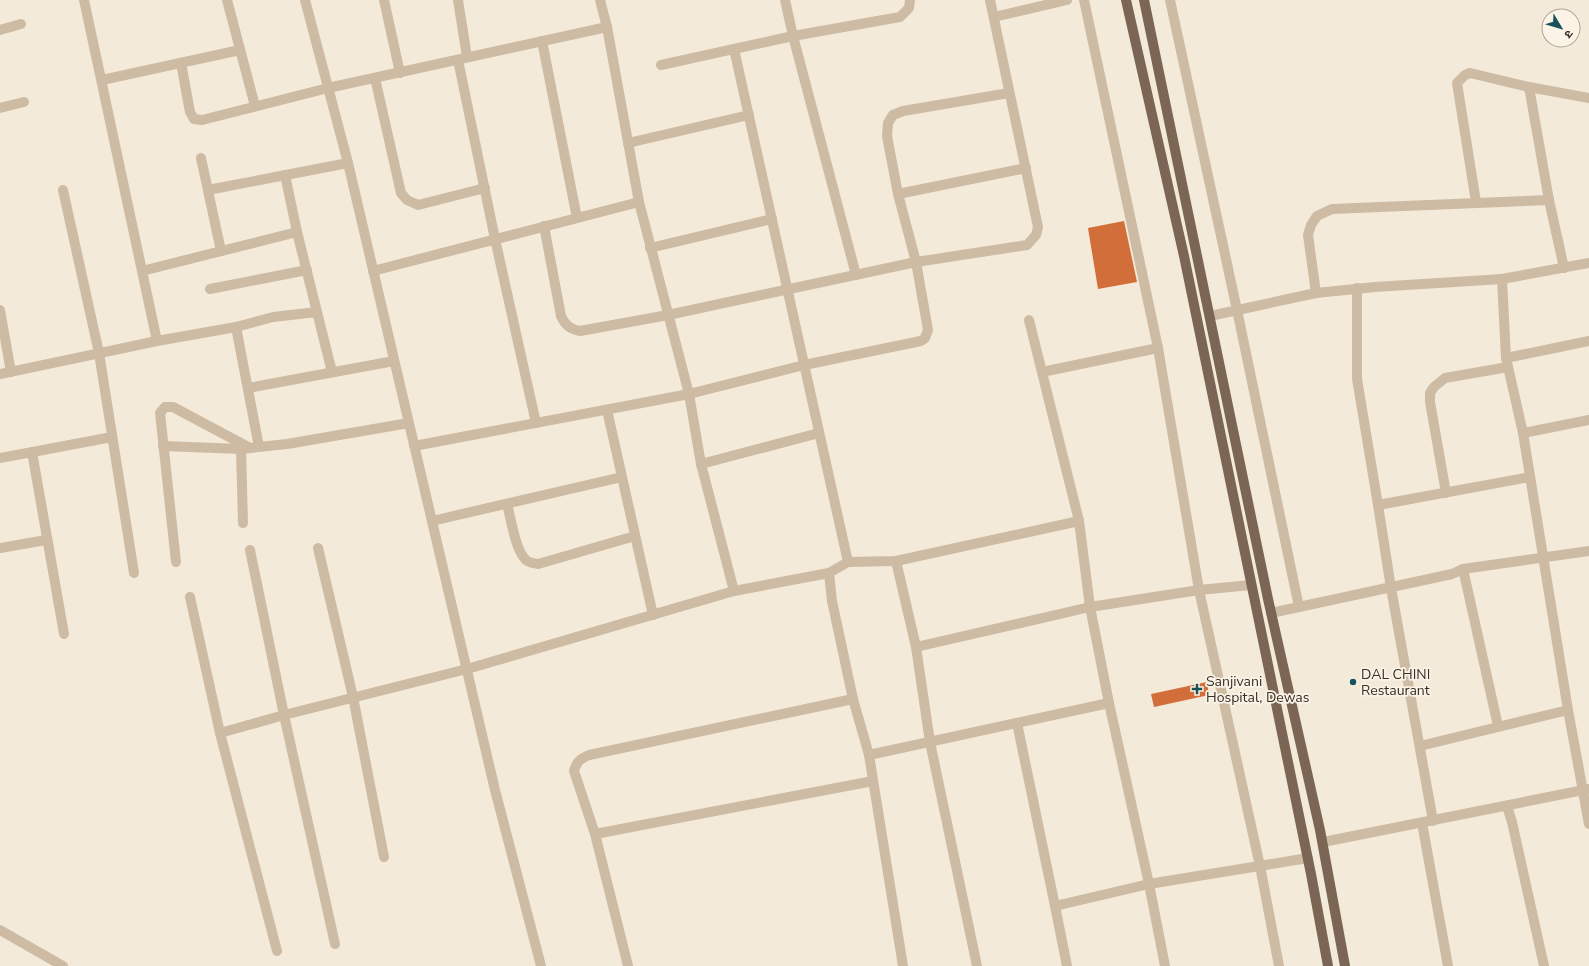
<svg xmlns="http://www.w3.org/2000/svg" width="1589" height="966" font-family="'Nunito Sans','Noto Sans Devanagari',sans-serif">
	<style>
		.building { fill: #d26e39 }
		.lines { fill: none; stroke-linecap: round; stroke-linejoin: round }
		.street { stroke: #cdbba4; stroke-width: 10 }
		.primary { stroke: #7b6656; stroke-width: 10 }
		.poi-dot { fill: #18525d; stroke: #fbf4e6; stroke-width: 1.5 }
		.labels { text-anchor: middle; stroke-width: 3.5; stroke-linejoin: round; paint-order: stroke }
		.poi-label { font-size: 14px; fill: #382e26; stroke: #fbf4e6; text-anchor: start }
	</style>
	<rect width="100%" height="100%" fill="#f4ead9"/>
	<g class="building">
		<path d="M1124 221 1137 282 1098 289 1088 228Z"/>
		<path d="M1207 682 1209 695 1154 707 1151 694Z"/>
	</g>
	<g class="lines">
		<g class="street">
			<path d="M84 0 157 341"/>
			<path d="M227 0 255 106"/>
			<path d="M305 0 348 163 495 790 541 966"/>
			<path d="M384 0 400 73"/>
			<path d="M458 0 467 57"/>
			<path d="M600 0 607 27 639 202 689 394 701 464 734 591"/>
			<path d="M785 0 793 36 856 275"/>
			<path d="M1084 0 1158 348 1199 590 1260 866 1279 966"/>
			<path d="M1170 0 1237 310 1299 607"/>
			<path d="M994 17 1067 0"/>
			<path d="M0 30 21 24"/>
			<path d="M542 41 577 218"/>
			<path d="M734 49 848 562 829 573 832 601 853 699"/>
			<path d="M458 60 495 239 536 423"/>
			<path d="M181 63 190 112 194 119 202 120 328 88 607 27"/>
			<path d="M661 65 793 36 900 17 909 8 910 0"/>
			<path d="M375 78 401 193 407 200 418 205 485 188"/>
			<path d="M102 80 240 50"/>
			<path d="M1529 87 1549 200 1564 268"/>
			<path d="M0 108 24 102"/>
			<path d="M628 143 749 115"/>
			<path d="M201 158 221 251"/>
			<path d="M285 175 297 232 332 372"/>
			<path d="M63 190 99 353 134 573"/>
			<path d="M208 190 348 163"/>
			<path d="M898 194 1026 168"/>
			<path d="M1476 202 1457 83 1465 75 1470 73 1529 87 1589 98"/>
			<path d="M544 226 561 316C565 325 570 329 580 331L668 315 916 262 1027 245 1036 235 1038 227 990 0"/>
			<path d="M650 248 772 219"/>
			<path d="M142 271 297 232"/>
			<path d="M373 271 639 202"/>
			<path d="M1357 288V379L1378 505"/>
			<path d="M210 289 307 270"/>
			<path d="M1316 293 1308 235 1311 225 1317 216 1332 209 1549 200"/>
			<path d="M0 310 11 372"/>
			<path d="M1210 316 1316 293 1375 287 1502 279"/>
			<path d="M1029 320 1079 521 1090 607 1109 703 1149 884 1165 966"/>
			<path d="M1506 358 1502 279 1589 263"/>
			<path d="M1042 372 1158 348"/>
			<path d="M0 374 157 341 236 327"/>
			<path d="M248 388 394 361"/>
			<path d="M607 410 653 615"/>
			<path d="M1589 420 1523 433 1568 710 1589 824"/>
			<path d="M1523 433 1506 358 1589 341"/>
			<path d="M163 446 241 449 287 444 409 423"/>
			<path d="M414 446 689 394 804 365 921 341 925 338 928 330 916 262 898 194 887 136 888 123 893 115 903 111 1009 93"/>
			<path d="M259 447 236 327 273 317 317 312"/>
			<path d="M241 449 243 523"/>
			<path d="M32 452 64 634"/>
			<path d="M0 458 112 437"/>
			<path d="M701 464 819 433"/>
			<path d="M1446 493 1430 402V393L1434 387 1445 378 1508 367"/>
			<path d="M507 504C511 518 515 550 526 560 529 563 534 563 538 564L635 536"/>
			<path d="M432 521 622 477"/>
			<path d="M0 548 46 540"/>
			<path d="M318 548 353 697 384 857"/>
			<path d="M250 550 284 715 335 944"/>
			<path d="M896 561 916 647 930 742 977 966"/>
			<path d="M176 562 160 413 165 407H173L250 448"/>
			<path d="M848 562 896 561 1079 521"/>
			<path d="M1463 569 1498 726"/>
			<path d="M190 597 220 733 277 951"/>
			<path d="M1271 613 1452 574 1463 569 1589 551"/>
			<path d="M916 647 1090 607 1199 590 1251 585"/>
			<path d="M1017 723 1055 906"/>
			<path d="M220 733 284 715 467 669 734 591 829 573"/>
			<path d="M1420 746 1568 710"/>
			<path d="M1507 806 1512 822 1544 966"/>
			<path d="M1433 821 1391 588 1378 505 1530 477"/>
			<path d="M1422 823 1448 966"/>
			<path d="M595 834 873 781"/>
			<path d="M1323 842 1589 789"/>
			<path d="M0 930 63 966"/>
			<path d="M628 966 595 834 574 771C577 761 580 759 589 755L853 699 869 755"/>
			<path d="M903 966 869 755 1109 703"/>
			<path d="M1067 966 1055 906 1149 884 1308 858"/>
		</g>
		<g class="primary">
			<path d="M1126 0 1184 256 1311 874 1328 966"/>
			<path d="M1144 0 1268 599 1320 830 1345 966"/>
		</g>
	</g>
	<g class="poi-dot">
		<circle cx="1353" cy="682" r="4"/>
		<path d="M1195 683h4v4h4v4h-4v4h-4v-4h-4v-4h4z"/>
	</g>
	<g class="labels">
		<g class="poi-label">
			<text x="1361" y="679">DAL CHINI<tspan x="1361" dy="16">Restaurant</tspan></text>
			<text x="1206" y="686">Sanjivani<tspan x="1206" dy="16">Hospital, Dewas</tspan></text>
		</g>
	</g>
	<g transform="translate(1561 28) rotate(128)"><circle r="19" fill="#fbf4e6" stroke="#ada599"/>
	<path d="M0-3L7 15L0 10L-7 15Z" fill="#18525d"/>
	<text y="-6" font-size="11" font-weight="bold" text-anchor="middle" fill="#382e26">उ</text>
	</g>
</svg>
